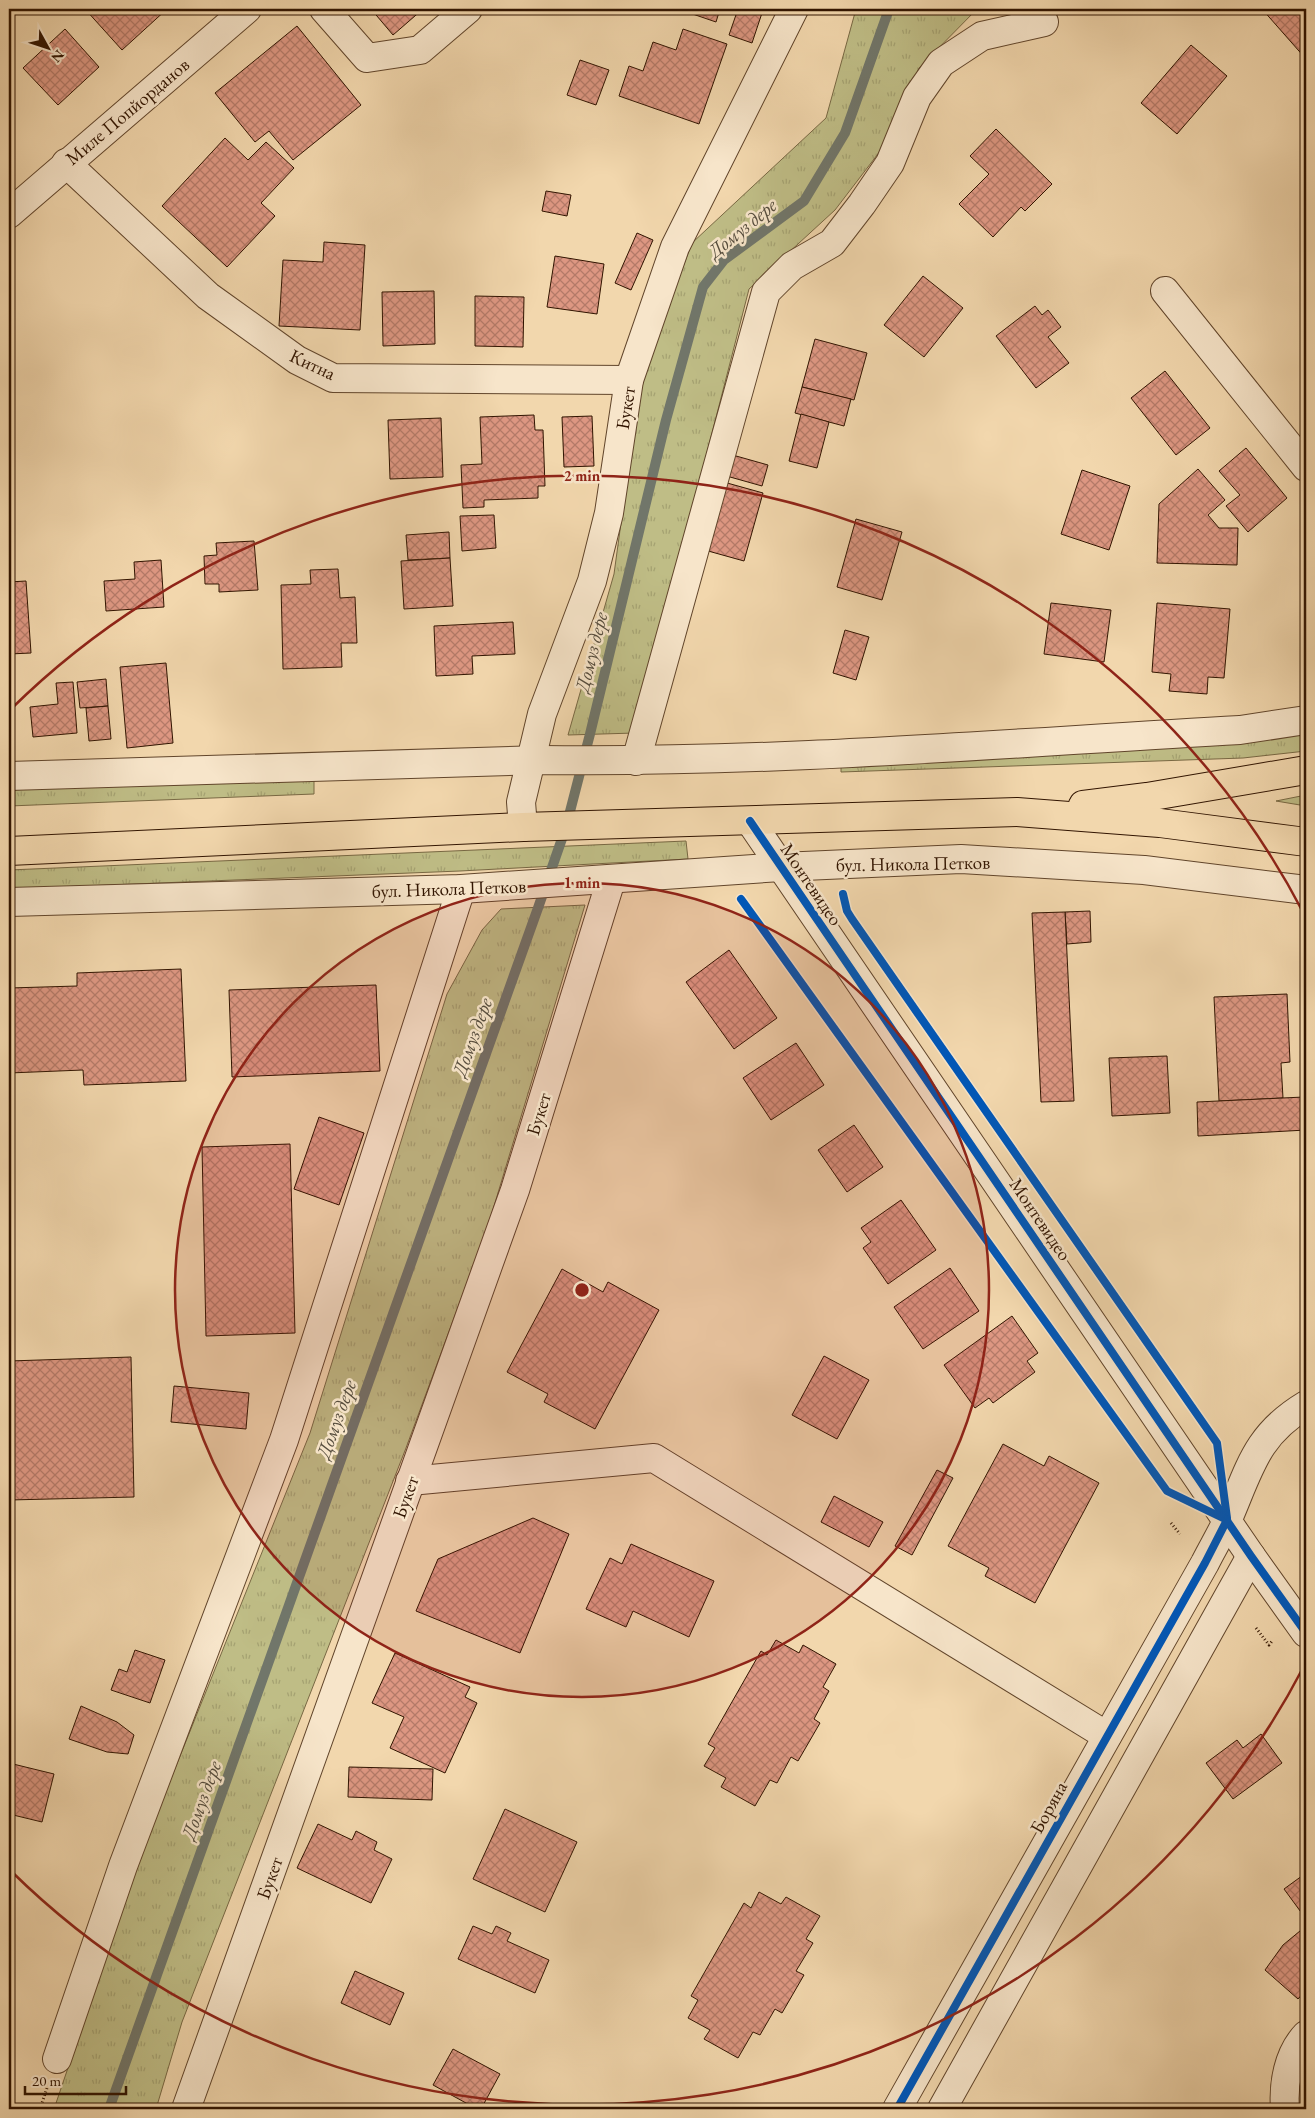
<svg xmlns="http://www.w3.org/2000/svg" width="1315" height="2118" font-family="'EB Garamond',serif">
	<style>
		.grass { fill: url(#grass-tufts); stroke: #786843 }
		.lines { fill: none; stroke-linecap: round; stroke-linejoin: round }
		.stream { stroke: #71766a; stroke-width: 10 }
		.building { fill: url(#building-cross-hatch); stroke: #311400 }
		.minor-casing { stroke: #61452b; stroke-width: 30 }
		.highway-casing { stroke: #311400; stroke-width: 30 }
		.path { stroke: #311400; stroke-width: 3; stroke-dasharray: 1 2.5; stroke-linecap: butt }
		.minor { stroke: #f7e5ca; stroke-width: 28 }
		.highway { stroke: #f2d7ad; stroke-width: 28 }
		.cycleway-casing { stroke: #f7e5ca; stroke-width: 11 }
		.cycleway { stroke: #0057b8; stroke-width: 8 }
		.ring { fill: none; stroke: #8f2418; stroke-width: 2.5 }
		.labels { text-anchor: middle; stroke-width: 5; stroke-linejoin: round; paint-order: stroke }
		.street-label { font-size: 19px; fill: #311400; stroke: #f7e5ca }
		.water-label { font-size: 20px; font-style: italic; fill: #564d3e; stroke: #f7e5ca }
		.centre { fill: #8f2418; stroke: #f7e5ca; stroke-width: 2.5 }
		.ring-label { font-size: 15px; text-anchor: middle; font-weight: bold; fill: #8f2418; stroke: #f7e5ca; stroke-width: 5; stroke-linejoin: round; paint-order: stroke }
	</style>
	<defs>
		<pattern id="grass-tufts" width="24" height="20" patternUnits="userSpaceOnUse" patternTransform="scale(1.25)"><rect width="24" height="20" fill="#bfbd86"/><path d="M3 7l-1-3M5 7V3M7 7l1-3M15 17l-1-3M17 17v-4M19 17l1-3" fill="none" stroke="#a5a272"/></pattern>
		<pattern id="building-cross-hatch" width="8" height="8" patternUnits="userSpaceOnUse" patternTransform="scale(1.25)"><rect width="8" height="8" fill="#dd9782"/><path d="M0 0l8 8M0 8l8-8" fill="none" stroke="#b47a68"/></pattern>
	</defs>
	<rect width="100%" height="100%" fill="#f2d7ad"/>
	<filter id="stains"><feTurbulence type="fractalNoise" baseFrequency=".004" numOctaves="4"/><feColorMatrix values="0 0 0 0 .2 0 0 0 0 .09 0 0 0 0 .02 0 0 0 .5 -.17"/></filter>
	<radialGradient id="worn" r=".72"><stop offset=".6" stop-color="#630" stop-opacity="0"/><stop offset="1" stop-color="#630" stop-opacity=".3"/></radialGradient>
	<g class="grass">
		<path d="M856 9H977L919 68 884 146 835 210 749 289 635 733 568 735 614 574 641 377 692 243 826 118Z"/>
		<path d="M1306 731V751L1243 758 841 772V759Z"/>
		<path d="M314 776V794L9 806V789Z"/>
		<path d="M1306 795V806L1276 801Z"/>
		<path d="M686 841 688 859 460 871 9 889V870Z"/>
		<path d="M585 905 488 1226 406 1448 182 2022 156 2109H54L141 1853 310 1433 447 994 482 930 501 909Z"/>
	</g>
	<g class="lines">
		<path class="stream" d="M109 2109 538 908 566 827 590 734 666 420 703 287 724 260 804 201 845 133 889 9"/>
	</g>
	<g class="building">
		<path d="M85 9H167L122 50Z"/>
		<path d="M371 9H423L393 35Z"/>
		<path d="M678 9H720L716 22Z"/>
		<path d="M738 9 763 10 752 43 729 35Z"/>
		<path d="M1262 9H1306V59Z"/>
		<path d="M297 26 361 105 293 160 269 131 255 142 215 93Z"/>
		<path d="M65 29 99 67 58 105 23 68Z"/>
		<path d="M683 29 727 44 699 124 619 96 629 66 643 71 653 42 676 50Z"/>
		<path d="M1191 45 1227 76 1177 134 1141 103Z"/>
		<path d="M580 60 609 70 596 105 567 95Z"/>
		<path d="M996 129 1052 184 1025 211 1021 207 993 237 959 204 989 174 970 156Z"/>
		<path d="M225 138 248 160 266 142 294 168 261 203 275 216 227 267 162 206Z"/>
		<path d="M546 191 571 195 567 216 542 211Z"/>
		<path d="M637 233 653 240 631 290 615 283Z"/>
		<path d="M324 242 365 245 360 330 279 326 283 260 323 262Z"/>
		<path d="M555 256 604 264 597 314 547 307Z"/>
		<path d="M923 276 963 308 924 357 884 325Z"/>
		<path d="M434 291 435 344 383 346 382 292Z"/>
		<path d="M475 296 524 297 523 347 475 346Z"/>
		<path d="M1035 306 1042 315 1048 310 1061 327 1048 337 1069 363 1036 388 996 336Z"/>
		<path d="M815 339 867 353 854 400 802 387Z"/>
		<path d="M1165 371 1210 428 1176 455 1131 398Z"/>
		<path d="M802 387 851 399 844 426 795 413Z"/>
		<path d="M801 414 829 422 817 468 789 461Z"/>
		<path d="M534 415 535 430H543L545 486H538V498L484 500V507L463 508 461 465 482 464 480 417Z"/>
		<path d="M592 416 594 466 564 467 562 417Z"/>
		<path d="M441 418 443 477 390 479 388 420Z"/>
		<path d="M1246 448 1287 498 1248 532 1226 506 1240 495 1219 471Z"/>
		<path d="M729 454 768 465 762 486 723 475Z"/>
		<path d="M1198 469 1225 500 1208 515 1219 528H1238L1237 565 1157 563 1159 504Z"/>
		<path d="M1082 470 1130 486 1109 550 1061 534Z"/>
		<path d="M720 481 763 493 744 561 701 549Z"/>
		<path d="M494 515 496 548 462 551 460 516Z"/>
		<path d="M856 519 902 532 882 600 837 587Z"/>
		<path d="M449 532 450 558 408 560 406 535Z"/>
		<path d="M254 541 258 590 219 592V584H205L204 556 217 555 216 543Z"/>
		<path d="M450 558 453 606 404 609 401 561Z"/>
		<path d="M161 560 164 607 106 611 104 581 135 579 134 562Z"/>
		<path d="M338 569 340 598 355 597 357 643H341L342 667 283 669 281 585 311 584 310 570Z"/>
		<path d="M26 581 31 653 9 654V582Z"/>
		<path d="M1051 603 1111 610 1104 662 1044 654Z"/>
		<path d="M1157 603 1230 609 1224 678 1208 677 1207 694 1169 691 1171 674 1152 672Z"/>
		<path d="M513 622 515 654 472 656 473 674 436 676 434 626Z"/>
		<path d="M845 630 869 637 856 680 833 673Z"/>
		<path d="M166 663 173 743 127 748 120 667Z"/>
		<path d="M106 679 108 706 80 708 77 682Z"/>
		<path d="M73 682 77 733 33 737 30 707 58 704 56 683Z"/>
		<path d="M108 706 111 739 89 741 86 708Z"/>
		<path d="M1090 911 1091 942 1067 944 1065 912Z"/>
		<path d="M1065 912 1074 1101 1041 1102 1032 913Z"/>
		<path d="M729 950 777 1018 734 1049 686 982Z"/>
		<path d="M181 969 186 1081 84 1085 83 1070 9 1073V988L77 986V973Z"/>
		<path d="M376 985 380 1071 232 1077 229 990Z"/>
		<path d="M1287 994 1290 1062 1281 1063 1283 1098 1219 1101 1214 997Z"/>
		<path d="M796 1043 824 1085 771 1120 743 1078Z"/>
		<path d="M1167 1056 1170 1113 1112 1116 1109 1058Z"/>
		<path d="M1304 1097 1306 1130 1198 1136 1197 1102Z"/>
		<path d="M319 1117 364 1133 339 1205 294 1189Z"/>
		<path d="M854 1125 883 1167 847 1192 818 1150Z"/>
		<path d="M290 1144 295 1333 206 1336 202 1147Z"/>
		<path d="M901 1200 936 1250 888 1284 863 1248 871 1242 861 1228Z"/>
		<path d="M950 1268 979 1311 923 1349 894 1307Z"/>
		<path d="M562 1269 603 1292 608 1282 659 1310 595 1429 544 1402 548 1394 507 1372Z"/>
		<path d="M1012 1316 1038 1353 1027 1361 1035 1372 993 1403 989 1398 975 1408 944 1365Z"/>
		<path d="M824 1356 869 1380 837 1439 792 1415Z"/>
		<path d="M131 1357 134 1497 9 1500V1361Z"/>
		<path d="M174 1386 249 1393 246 1429 171 1422Z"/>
		<path d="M1003 1444 1044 1466 1049 1456 1099 1483 1035 1603 985 1576 989 1568 948 1546Z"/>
		<path d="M937 1470 953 1478 912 1555 895 1546Z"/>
		<path d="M834 1496 883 1522 869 1547 821 1522Z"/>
		<path d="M533 1518 569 1534 520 1653 416 1611 438 1559Z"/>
		<path d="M631 1544 714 1581 689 1637 633 1611 626 1627 586 1609 610 1558 622 1564Z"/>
		<path d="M776 1640 799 1653 803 1645 836 1664 823 1687 829 1691 814 1719 820 1723 798 1761 791 1757 777 1783 770 1780 755 1806 721 1787 726 1778 704 1766 715 1748 708 1744 761 1651 767 1655Z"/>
		<path d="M135 1650 165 1660 150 1703 111 1690 119 1669 127 1672Z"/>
		<path d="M395 1653 470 1687 465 1697 477 1703 445 1773 390 1748 404 1717 372 1703Z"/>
		<path d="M81 1706 117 1722 134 1735 128 1754 107 1752 69 1739Z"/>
		<path d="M1261 1734 1282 1763 1233 1799 1206 1763 1237 1740 1243 1748Z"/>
		<path d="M9 1763 54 1774 42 1822 9 1814Z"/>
		<path d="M349 1767 433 1769 432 1800 348 1797Z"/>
		<path d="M505 1809 577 1842 545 1912 473 1879Z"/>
		<path d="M318 1824 352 1840 356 1831 377 1842 374 1850 392 1859 371 1903 297 1868Z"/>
		<path d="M1306 1873V1919L1284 1889Z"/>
		<path d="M759 1892 781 1904 786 1897 820 1916 806 1939 813 1943 796 1971 804 1975 782 2013 775 2009 760 2035 753 2032 738 2058 704 2039 710 2030 688 2018 698 2000 691 1996 744 1903 751 1908Z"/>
		<path d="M473 1926 492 1934 496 1926 511 1933 507 1941 549 1960 535 1993 458 1959Z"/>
		<path d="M1306 1926V1990L1298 1999 1265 1970 1283 1945Z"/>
		<path d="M355 1971 404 1993 390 2025 341 2003Z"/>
		<path d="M453 2049 500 2074 481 2109H477L433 2085Z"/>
	</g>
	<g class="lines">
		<g class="minor-casing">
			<g id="minor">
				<path d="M324 9 367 58 420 50 468 9"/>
				<path d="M66 163 208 296 297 360 333 378 629 380"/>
				<path d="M9 214 247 9"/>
				<path d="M1165 291 1306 467"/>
				<path d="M636 761 766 292 792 266 832 243 862 204 890 163 917 97 941 63 982 36 1044 22"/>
				<path d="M9 776 541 760C775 763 1007 743 1240 730L1306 720"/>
				<path d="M750 821 1251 1556 1306 1633"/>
				<path d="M523 827 521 802 542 714 592 581 609 513 629 380 675 247 794 9"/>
				<path d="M9 902 461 889 781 867 961 859 1144 870 1306 890"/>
				<path d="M410 1481 654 1458 1107 1736"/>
				<path d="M57 2059 123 1866 284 1440 461 889"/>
				<path d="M186 2109 515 1190 611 880"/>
				<path d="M897 2109 1205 1563C1212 1549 1221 1534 1228 1519 1250 1468 1256 1435 1306 1405"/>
				<path d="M942 2109 1251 1556"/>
				<path d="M1285 2109C1283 2084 1288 2054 1306 2035"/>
			</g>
		</g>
		<g class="highway-casing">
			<g id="highway">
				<path d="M1083 805 1147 797 1306 770"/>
				<path d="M9 851 523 827 1017 812 1160 823 1306 842"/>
			</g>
		</g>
		<g class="path">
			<path d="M1171 1523 1180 1534"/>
			<path d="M1256 1628 1269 1645 1273 1640"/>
			<path d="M40 2109 47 2088"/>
		</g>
		<use href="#minor" class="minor"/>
		<use href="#highway" class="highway"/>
		<g class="cycleway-casing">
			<g id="cycleway">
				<path d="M750 821 1251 1556 1306 1633"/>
				<path d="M843 894 847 911 852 919 1217 1443 1227 1518"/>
				<path d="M741 899 1167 1491 1225 1519"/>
				<path d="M897 2109 1205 1563 1227 1520"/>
			</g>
		</g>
		<use href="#cycleway" class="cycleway"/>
	</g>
	<circle cx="582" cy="1290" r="407" fill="#8f2418" fill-opacity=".12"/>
	<g class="ring">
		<circle cx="582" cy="1290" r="407"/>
		<path d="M1304 1666A814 814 0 0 1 11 1871M11 709A814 814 0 0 1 1304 914"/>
	</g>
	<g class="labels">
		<g class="street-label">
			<text transform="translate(127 111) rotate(-40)" y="7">Миле Попйорданов</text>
			<text transform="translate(313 364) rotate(25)" y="7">Китна</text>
			<text transform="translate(625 408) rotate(-81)" y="7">Букет</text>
			<text transform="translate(913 863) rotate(-1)" y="7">бул. Никола Петков</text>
			<text transform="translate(812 884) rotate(56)" y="7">Монтевидео</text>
			<text transform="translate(449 888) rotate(-2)" y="7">бул. Никола Петков</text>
			<text transform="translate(538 1114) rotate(-73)" y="7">Букет</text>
			<text transform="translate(1041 1219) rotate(56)" y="7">Монтевидео</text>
			<text transform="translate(405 1497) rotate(-70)" y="7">Букет</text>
			<text transform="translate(1048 1807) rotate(-61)" y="7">Боряна</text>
			<text transform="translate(269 1878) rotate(-70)" y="7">Букет</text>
		</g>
		<g class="water-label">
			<text transform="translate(742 228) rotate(-39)" y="7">Домуз дере</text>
			<text transform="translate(591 652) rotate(-76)" y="7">Домуз дере</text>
			<text transform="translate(472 1037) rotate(-70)" y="7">Домуз дере</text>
			<text transform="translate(336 1419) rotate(-70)" y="7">Домуз дере</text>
			<text transform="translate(201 1800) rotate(-70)" y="7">Домуз дере</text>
		</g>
	</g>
	<circle cx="582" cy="1290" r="8" class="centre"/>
	<g class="ring-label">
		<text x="582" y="481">2 min</text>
		<text x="582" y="888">1 min</text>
	</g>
	<rect width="1315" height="2118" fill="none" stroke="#f2d7ad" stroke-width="30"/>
	<rect x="10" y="10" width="1295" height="2098" fill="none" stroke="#311400" stroke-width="2.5"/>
	<rect x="15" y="15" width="1285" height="2088" fill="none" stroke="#311400"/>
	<g transform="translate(48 48) rotate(130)" stroke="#f7e5ca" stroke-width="4" paint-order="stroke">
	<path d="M0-4L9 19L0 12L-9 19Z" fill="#311400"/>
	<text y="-8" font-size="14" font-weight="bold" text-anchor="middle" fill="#311400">N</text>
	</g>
	<path d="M25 2086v8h101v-8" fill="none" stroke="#311400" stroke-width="2.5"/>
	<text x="32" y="2086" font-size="15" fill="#311400" stroke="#f7e5ca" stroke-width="4" paint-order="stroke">20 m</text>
	<rect width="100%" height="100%" filter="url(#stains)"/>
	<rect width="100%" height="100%" fill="url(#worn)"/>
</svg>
